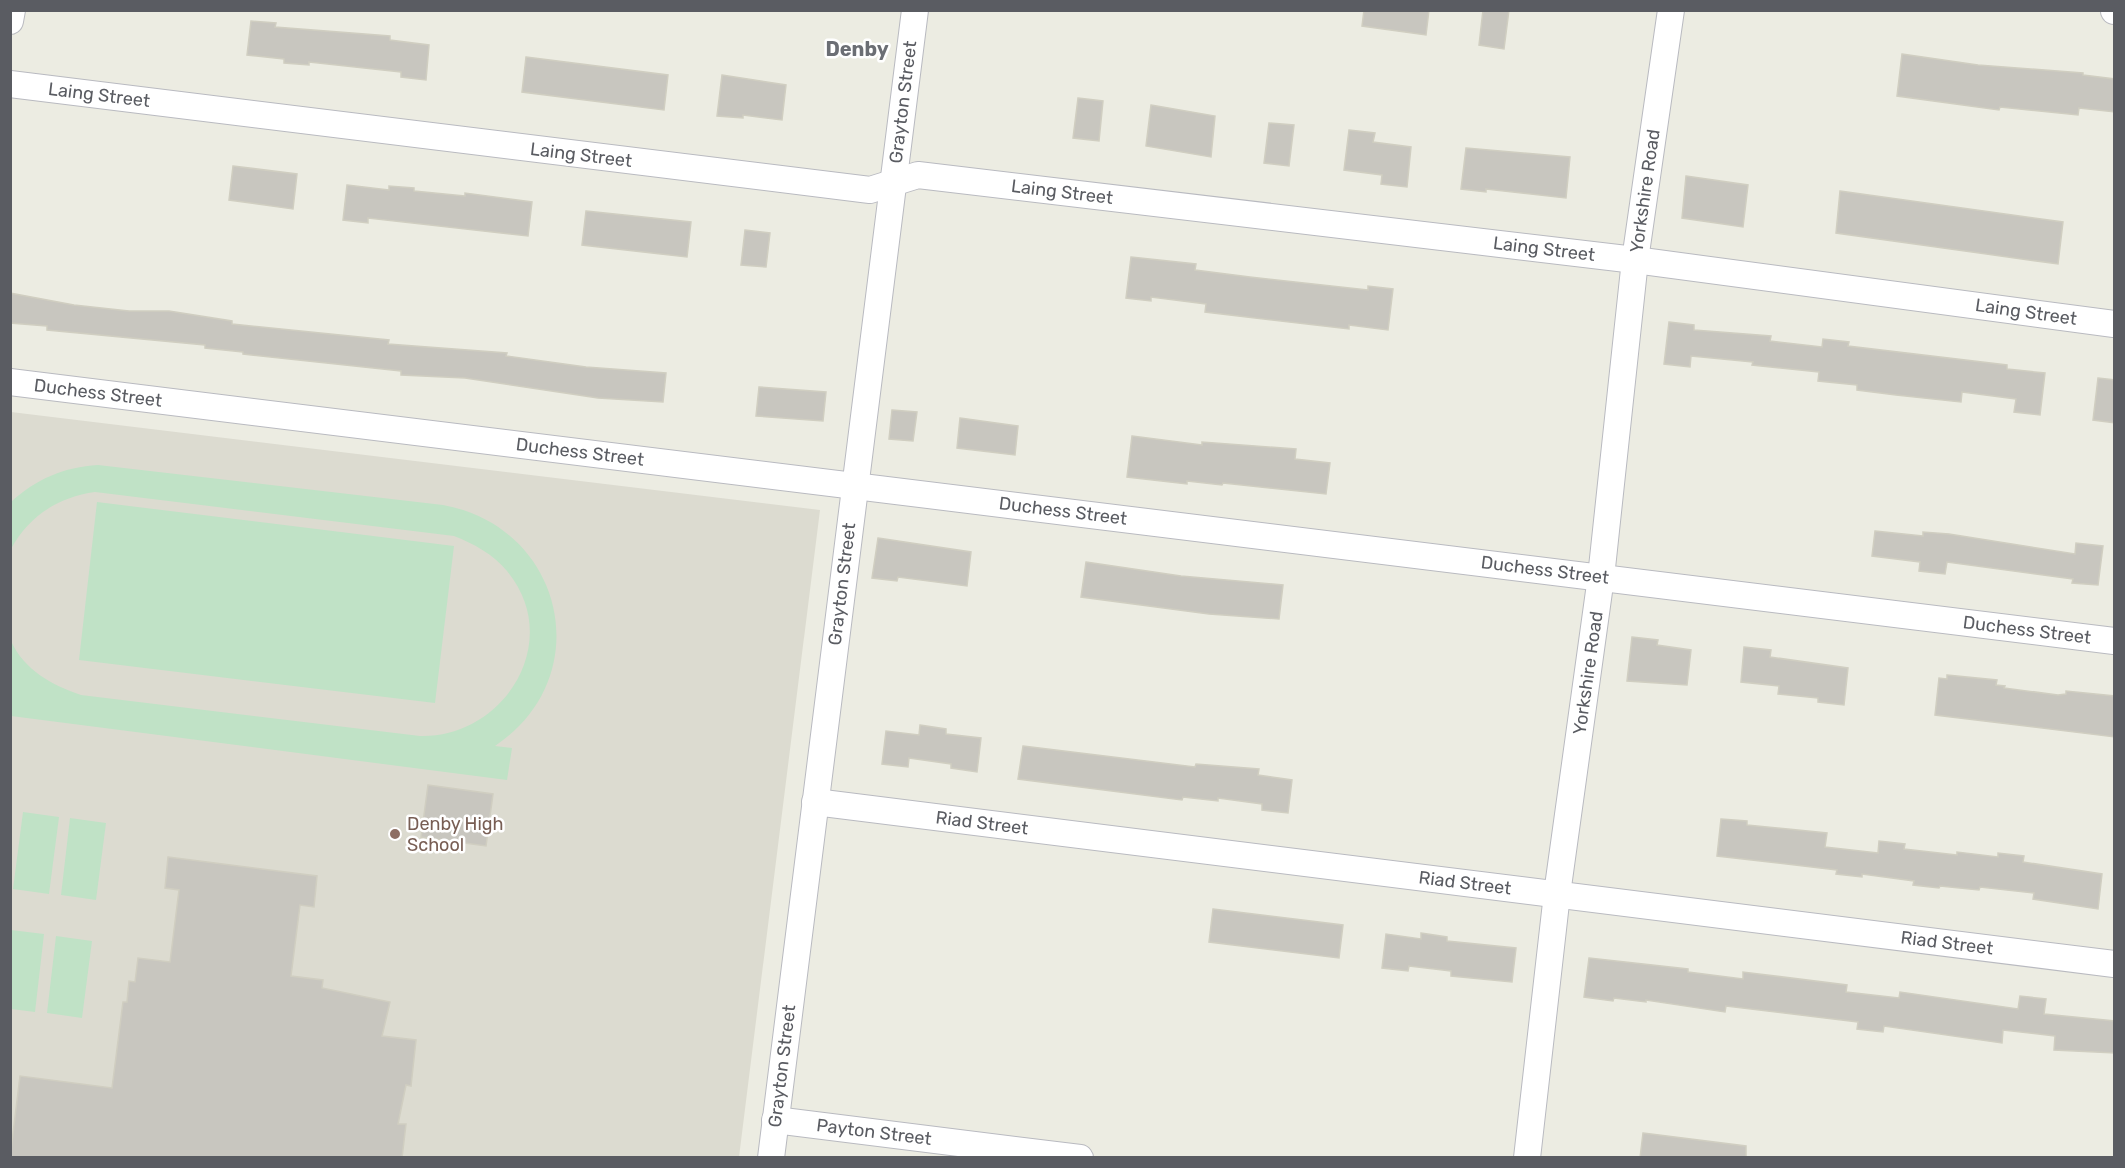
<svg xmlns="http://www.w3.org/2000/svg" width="2125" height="1168" font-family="Rubik,sans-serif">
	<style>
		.education { fill: #dcdbd0 }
		.green { fill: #c0e2c6 }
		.building { fill: #c8c6bf; stroke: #d0cec1; stroke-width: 1.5 }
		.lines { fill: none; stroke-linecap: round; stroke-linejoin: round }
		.street-casing { stroke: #b9bac0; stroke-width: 28 }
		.street { stroke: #fff; stroke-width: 26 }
		.education-dot { fill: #8d6e63; stroke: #fff; stroke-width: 2 }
		.labels { text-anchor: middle; stroke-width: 5; stroke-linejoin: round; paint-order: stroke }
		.street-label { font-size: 18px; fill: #5a5c62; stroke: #fff }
		.education-label { font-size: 18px; fill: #785e54; stroke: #fff; text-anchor: start }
		.neighbourhood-label { font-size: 20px; font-weight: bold; fill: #6b6e74; stroke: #fff }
	</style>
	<rect width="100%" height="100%" fill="#ecece2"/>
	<path class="education" d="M11 412 820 510 739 1157 11 1158Z"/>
	<g class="green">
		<path d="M98 465 443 505C564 527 599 676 495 746L512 748 507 780 11 716V641C24 670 52 685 81 695L420 736C504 738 565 641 507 571 493 554 474 544 454 536L95 492C58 497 28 517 11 549V502C36 479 64 467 98 465Z"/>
		<path d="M97 502 454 546 435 703 79 660Z"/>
		<path d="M23 812 59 817 49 894 13 889Z"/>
		<path d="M70 818 106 823 96 900 61 895Z"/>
		<path d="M11 930 44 934 35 1012 11 1009Z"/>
		<path d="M56 936 92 941 82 1018 47 1013Z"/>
	</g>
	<g class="building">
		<path d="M1364 10H1429L1426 35 1362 26Z"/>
		<path d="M1483 10H1509L1504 49 1479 45Z"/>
		<path d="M251 21 276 23 275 27 390 36V40L429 45 426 80 401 77V72L309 62V65L284 63V59L247 55Z"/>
		<path d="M1902 54 1978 65 2083 73V75L2115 79V112L2079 108 2078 115 2000 107 1999 110 1897 96Z"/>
		<path d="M526 57 668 75 664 110 522 92Z"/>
		<path d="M722 75 786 85 782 120 743 115V118L717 116Z"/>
		<path d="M1078 98 1103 101 1099 141 1073 138Z"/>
		<path d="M1151 105 1215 116 1211 157 1146 146Z"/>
		<path d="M1269 123 1294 125 1289 166 1264 163Z"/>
		<path d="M1349 130 1375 133 1373 142 1411 147 1407 187 1381 184 1382 175 1344 170Z"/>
		<path d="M1466 148 1570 157 1566 198 1486 189V192L1461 189Z"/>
		<path d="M233 166 297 174 293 209 229 200Z"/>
		<path d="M1686 176 1748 185 1743 227 1682 218Z"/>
		<path d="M347 185 389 190V186L414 188V191L465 196V193L532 202 528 236 368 218V223L343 220Z"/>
		<path d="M1840 191 2063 222 2058 264 1836 233Z"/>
		<path d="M586 211 691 222 687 257 582 245Z"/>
		<path d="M745 230 770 233 766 267 741 265Z"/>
		<path d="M1131 257 1196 264 1195 270 1250 277 1368 290V286L1393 289 1388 330 1349 325V329L1205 312 1206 304 1151 297V301L1126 298Z"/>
		<path d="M10 293 74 305 129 311H169L232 321V324L389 340 388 344 507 353 506 356 586 367 666 373 663 402 598 398 465 378 401 375V371L243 354V352L205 348V345L47 330V326L10 323Z"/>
		<path d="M1669 322 1694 325V330L1771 336 1770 341 1822 347 1823 339 1849 342 1848 346 2007 365V369L2045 373 2040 415 2014 412 2016 399 1962 392 1961 402 1896 395 1857 390V385L1818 381 1819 372 1752 365 1753 362 1691 356 1690 367 1664 364Z"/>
		<path d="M2098 378 2115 380V423L2093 420Z"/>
		<path d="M759 387 826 392 823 421 756 416Z"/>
		<path d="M892 410 917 412 913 441 889 439Z"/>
		<path d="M960 418 1018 426 1015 455 957 448Z"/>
		<path d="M1132 436 1202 445V442L1296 449 1295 459 1330 463 1326 494 1223 483 1222 485 1187 481V484L1127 477Z"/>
		<path d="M1875 531 1923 536V532L1949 534 2075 554 2076 543 2103 546 2098 585 2072 583 2073 579 1947 562 1945 574 1919 571 1920 562 1872 556Z"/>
		<path d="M878 538 971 552 967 586 898 577 897 581 872 578Z"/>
		<path d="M1086 562 1181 576 1283 585 1279 619 1209 614 1081 597Z"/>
		<path d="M1632 637 1658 640 1657 645 1691 650 1687 685 1627 681Z"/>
		<path d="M1744 647 1771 650 1770 657 1848 668 1844 705 1818 702V698L1778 694 1779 686 1741 682Z"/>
		<path d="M1947 675 1997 680 1996 685 2005 686 2004 688 2058 695 2066 694V691L2115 696V737L1935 715 1939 678 1947 679Z"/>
		<path d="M920 725 946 729V734L981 738 977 772 951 768V764L909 758 908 767 882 764 886 731 919 735Z"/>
		<path d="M1023 746 1195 767 1196 764 1259 769 1258 775 1292 780 1288 813 1262 810V804L1218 798V801L1183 797 1182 800 1018 779Z"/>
		<path d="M428 785 493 794 486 846 421 837Z"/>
		<path d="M1721 819 1747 821V825L1827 833 1825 847 1878 853 1879 841 1905 844 1904 849 1957 855V852L1998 857V853L2024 856 2023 862 2102 874 2098 909 2033 899 2034 893 1980 887 1979 890 1940 886 1939 888 1913 885 1914 881 1862 874V877L1836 874 1837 870 1717 856Z"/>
		<path d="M168 857 317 876 314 907 300 905 291 976 323 980 322 988 390 1002 382 1036 416 1040 411 1086 406 1085 398 1124H406L402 1158H10L20 1076 112 1088 123 1002H127L129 981 135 982 138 958 170 962 179 890 165 888Z"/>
		<path d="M1213 909 1343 925 1339 958 1209 942Z"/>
		<path d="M1421 933 1447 937V941L1516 948 1512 982 1451 976V971L1409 966 1408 971 1382 968 1386 934 1421 939Z"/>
		<path d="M1589 958 1688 969V972L1743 979V972L1847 985 1846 992 1899 998 1900 992 2018 1009 2020 996 2046 999 2044 1014 2115 1021V1053L2054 1050 2055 1036 2003 1030 2002 1043 1884 1026 1883 1032 1857 1029 1858 1022 1726 1006 1725 1012 1646 1000V1002L1614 998 1613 1001 1584 997Z"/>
		<path d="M1643 1133 1746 1146V1158H1640Z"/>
	</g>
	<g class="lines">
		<g class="street-casing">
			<g id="street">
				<path d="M2114 10V11"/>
				<path d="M10 21 12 10"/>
				<path d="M10 84 870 190 918 175 1635 260 2114 324"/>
				<path d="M10 382 2114 641"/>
				<path d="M815 802 2114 964"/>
				<path d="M775 1120 1080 1158"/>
				<path d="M771 1158 915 10"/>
				<path d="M1527 1158 1557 894 1601 577 1635 260 1671 10"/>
			</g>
		</g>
		<use href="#street" class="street"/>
	</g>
	<circle class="education-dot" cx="395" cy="834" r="6"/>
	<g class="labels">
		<g class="street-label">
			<text transform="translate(99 95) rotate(7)" y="6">Laing Street</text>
			<text transform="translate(903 102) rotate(-83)" y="6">Grayton Street</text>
			<text transform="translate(581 155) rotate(7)" y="6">Laing Street</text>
			<text transform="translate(1645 191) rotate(-82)" y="6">Yorkshire Road</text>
			<text transform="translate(1062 192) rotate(7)" y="6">Laing Street</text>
			<text transform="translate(1544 249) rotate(7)" y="6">Laing Street</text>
			<text transform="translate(2026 312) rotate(8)" y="6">Laing Street</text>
			<text transform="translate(98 393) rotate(7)" y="6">Duchess Street</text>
			<text transform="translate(580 452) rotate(7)" y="6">Duchess Street</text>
			<text transform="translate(1063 511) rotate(7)" y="6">Duchess Street</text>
			<text transform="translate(1545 570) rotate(7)" y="6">Duchess Street</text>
			<text transform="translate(842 584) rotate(-83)" y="6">Grayton Street</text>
			<text transform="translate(2027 630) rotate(7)" y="6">Duchess Street</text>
			<text transform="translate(1588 673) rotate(-82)" y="6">Yorkshire Road</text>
			<text transform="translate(982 823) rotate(7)" y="6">Riad Street</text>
			<text transform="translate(1465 883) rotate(7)" y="6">Riad Street</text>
			<text transform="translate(1947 943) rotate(7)" y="6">Riad Street</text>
			<text transform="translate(782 1066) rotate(-83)" y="6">Grayton Street</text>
			<text transform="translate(874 1132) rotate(7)" y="6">Payton Street</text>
		</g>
		<g class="education-label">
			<text x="407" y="830">Denby High<tspan x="407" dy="21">School</tspan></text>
		</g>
		<g class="neighbourhood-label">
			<text x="857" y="56">Denby</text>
		</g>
	</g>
	<rect width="2125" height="1168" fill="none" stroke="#5a5c62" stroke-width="24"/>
</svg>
